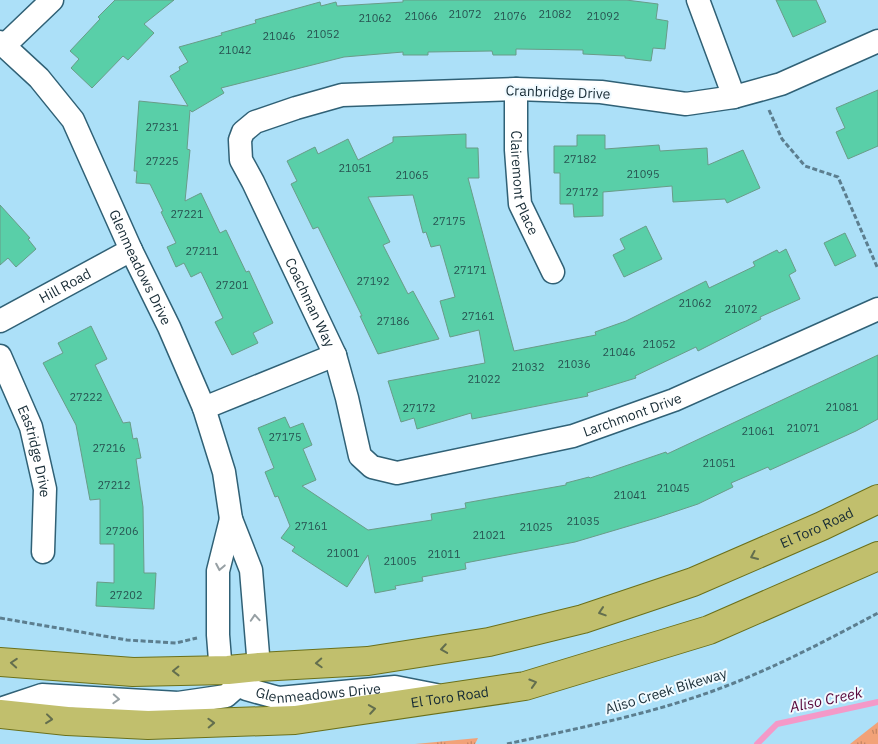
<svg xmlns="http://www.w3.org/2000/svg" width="878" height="744" font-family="'IBM Plex Sans',sans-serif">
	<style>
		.grass { fill: url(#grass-tufts) }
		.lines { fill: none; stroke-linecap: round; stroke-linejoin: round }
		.stream { stroke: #f499c8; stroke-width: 6 }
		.building { fill: #59cfa8; stroke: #699c88 }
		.street-casing { stroke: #306176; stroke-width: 25 }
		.primary-casing { stroke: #6b701a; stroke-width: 30 }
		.path { stroke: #5c7e8f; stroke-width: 3; stroke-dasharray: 5 2.5; stroke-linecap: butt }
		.street { stroke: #fff; stroke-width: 22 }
		.primary { stroke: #c1bf6d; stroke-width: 28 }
		.oneway { stroke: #636e4e }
		.oneway2 { stroke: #97a0a4 }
		.labels { text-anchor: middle; stroke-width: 4; stroke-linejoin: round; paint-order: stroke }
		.number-label { font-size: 11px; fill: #285452 }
		.street-label { font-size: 14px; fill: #172b35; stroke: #f0faff }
		.water-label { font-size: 15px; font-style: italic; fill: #59083b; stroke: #f0faff }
	</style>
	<defs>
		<pattern id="grass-tufts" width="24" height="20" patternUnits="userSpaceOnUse" patternTransform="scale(1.25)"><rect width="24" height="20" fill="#f2a278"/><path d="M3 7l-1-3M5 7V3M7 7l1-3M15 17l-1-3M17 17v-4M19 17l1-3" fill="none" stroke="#c38463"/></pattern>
	</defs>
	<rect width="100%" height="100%" fill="#ace0f8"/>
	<g class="grass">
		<path d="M878 722V744H850Z"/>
		<path d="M478 738 475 744H415Z"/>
	</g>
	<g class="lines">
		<path class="stream" d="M757 744 777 724 878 702"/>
	</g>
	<g class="building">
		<path d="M115 0H174L144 24 154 33 128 60 123 56 92 88 71 68 79 59 70 51 100 19 98 17Z"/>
		<path d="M403 0H626L658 4 656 19 668 21 665 49 653 48 651 61 625 58V56L583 54V50L516 49V55H493L492 51 428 52V55H403V52L344 57 221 88 224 93 192 112 190 110 187 149 190 150 185 201 201 193 220 233 226 230 246 272 249 271 273 323 253 333 258 343 232 355 215 322 223 318 201 272 191 277 184 263 176 267 167 247 176 243 161 212 163 211 150 184 136 183 137 171H134L139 101 188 106 170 76 180 70 179 67 188 62 179 47 222 35 221 33 256 23 255 20 320 2 321 6 336 2 337 6 403 2Z"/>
		<path d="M776 0H816L826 22 793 37Z"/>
		<path d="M878 90V146L848 159 836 132 845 128 836 108Z"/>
		<path d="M466 134V148H478L479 178H468L514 351 596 335 595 332 626 321 706 281 709 288 755 266 753 262 777 250 779 253 786 249 796 271 789 275 800 299 760 317 761 319 698 351 696 347 635 376 636 378 587 393 588 396 472 419 471 413 417 429 414 418 401 422 388 381 485 363 479 330 450 337 440 301 455 297 440 245 431 247 426 232 423 233 413 195 368 197 390 242 383 245 408 294 413 291 439 339 378 354 360 316H362L318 227 313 229 291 184 297 181 287 161 315 147 318 154 348 139 358 160 393 142V137Z"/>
		<path d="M577 135H605V149L659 145 660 151 707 148 708 165 743 150 760 188 727 203 725 199 673 202 672 186 603 192V216L574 217 573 204H560V173H554V146H577Z"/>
		<path d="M0 205 30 238 28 239 36 249 16 267 8 258 0 265Z"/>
		<path d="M646 226 662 259 624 277 613 255 625 249 620 239Z"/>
		<path d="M845 233 856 256 835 266 824 243Z"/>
		<path d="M91 326 107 359 95 365 123 423 130 422 133 439 137 438 141 458 136 459 143 507 144 573H156L154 609 96 606 97 582 114 583V544H100V499L90 500 76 425 43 363 63 353 58 343Z"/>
		<path d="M878 355V419L856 431 770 470 768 467 731 483 733 487 698 504 656 518 575 542 465 563 466 569 422 577 423 581 395 586 396 589 375 593 368 555 347 587 292 551 295 547 281 538 290 526 278 496 275 497 265 472 274 468 258 428 285 417 290 428 303 423 312 445 303 449 316 480 302 486 368 530 432 520 431 514 466 508 465 503 566 485V483L589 477 590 478 666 452 667 454Z"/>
	</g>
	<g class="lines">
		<g class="street-casing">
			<g id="street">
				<path d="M698 0 734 97"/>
				<path id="s1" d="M878 41 781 84 734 97 686 104 601 92 516 89 342 95 296 108 255 122 243 132 240 140 241 160 253 182 335 355 347 398 360 456 372 467 397 473 573 436 674 400 878 309"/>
				<path id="s2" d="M0 42 39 78 73 120 131 250 169 327 204 408 224 472 231 519 251 570 259 667 226 696 178 703 42 695 0 709"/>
				<path d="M4 46 52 0"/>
				<path id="s3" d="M516 89V150L520 204 553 272"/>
				<path id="s4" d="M0 321 131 250"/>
				<path id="s5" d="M0 356 31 427 45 489 43 552"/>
				<path d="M204 408 335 355"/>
				<path id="s6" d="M231 519 218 571V635L220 660 246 689 279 698 395 687 436 695"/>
			</g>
		</g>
		<g class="primary-casing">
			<g id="primary">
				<path id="s7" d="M0 662 133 672 228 670 259 667 368 661 489 642 583 619 693 582 822 526 878 499"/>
				<path id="s8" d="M0 714 67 721 148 725 295 720 525 686 709 630 878 556"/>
			</g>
		</g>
		<g class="path">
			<path d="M769 110 782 139 805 166 838 177 878 269"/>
			<path d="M0 618 127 640 176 643 197 638"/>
			<path d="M507 744C583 727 662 712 734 683 784 663 831 638 878 613"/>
		</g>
		<use href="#street" class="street"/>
		<use href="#primary" class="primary"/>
	</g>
	<defs><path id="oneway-chevron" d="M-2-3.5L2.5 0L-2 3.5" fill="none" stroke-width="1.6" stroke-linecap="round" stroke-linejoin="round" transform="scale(1.25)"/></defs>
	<g class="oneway">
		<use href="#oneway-chevron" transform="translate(754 556) rotate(156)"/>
		<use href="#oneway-chevron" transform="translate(602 612) rotate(162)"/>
		<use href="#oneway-chevron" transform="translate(444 649) rotate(171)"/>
		<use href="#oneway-chevron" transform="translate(14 663) rotate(-176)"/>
		<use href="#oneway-chevron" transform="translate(319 663) rotate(177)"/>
		<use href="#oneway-chevron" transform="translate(176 671) rotate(179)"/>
		<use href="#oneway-chevron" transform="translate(533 683) rotate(-17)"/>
		<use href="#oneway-chevron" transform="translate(372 709) rotate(-9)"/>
		<use href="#oneway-chevron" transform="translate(49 719) rotate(6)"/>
		<use href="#oneway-chevron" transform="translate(211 723) rotate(-2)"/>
	</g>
	<g class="oneway2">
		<use href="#oneway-chevron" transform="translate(220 567) rotate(101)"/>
		<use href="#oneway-chevron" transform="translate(255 618) rotate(-94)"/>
		<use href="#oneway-chevron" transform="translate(116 699) rotate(3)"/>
	</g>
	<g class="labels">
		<g class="number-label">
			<text x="465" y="18">21072</text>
			<text x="555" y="18">21082</text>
			<text x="421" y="20">21066</text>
			<text x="510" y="20">21076</text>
			<text x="603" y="20">21092</text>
			<text x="375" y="22">21062</text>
			<text x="323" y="38">21052</text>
			<text x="279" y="40">21046</text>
			<text x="235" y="54">21042</text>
			<text x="162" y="131">27231</text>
			<text x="580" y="163">27182</text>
			<text x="162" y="165">27225</text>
			<text x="355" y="172">21051</text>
			<text x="643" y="178">21095</text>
			<text x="412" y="179">21065</text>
			<text x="582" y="196">27172</text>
			<text x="187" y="218">27221</text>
			<text x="449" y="225">27175</text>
			<text x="202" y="255">27211</text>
			<text x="470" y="274">27171</text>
			<text x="373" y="285">27192</text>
			<text x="232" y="289">27201</text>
			<text x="695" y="307">21062</text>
			<text x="741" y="313">21072</text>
			<text x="478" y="320">27161</text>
			<text x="393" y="325">27186</text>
			<text x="659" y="348">21052</text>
			<text x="619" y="356">21046</text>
			<text x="574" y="368">21036</text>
			<text x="528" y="371">21032</text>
			<text x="484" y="383">21022</text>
			<text x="86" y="401">27222</text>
			<text x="842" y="411">21081</text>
			<text x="419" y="412">27172</text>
			<text x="803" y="432">21071</text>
			<text x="758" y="435">21061</text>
			<text x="285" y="441">27175</text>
			<text x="109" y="452">27216</text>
			<text x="719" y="467">21051</text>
			<text x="114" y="489">27212</text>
			<text x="673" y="492">21045</text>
			<text x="630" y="499">21041</text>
			<text x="583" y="525">21035</text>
			<text x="311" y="530">27161</text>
			<text x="536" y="531">21025</text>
			<text x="122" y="535">27206</text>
			<text x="489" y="539">21021</text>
			<text x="343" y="557">21001</text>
			<text x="444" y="558">21011</text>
			<text x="400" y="565">21005</text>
			<text x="126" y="599">27202</text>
		</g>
		<g class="street-label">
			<text transform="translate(558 92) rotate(2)" y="5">Cranbridge Drive</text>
			<text dy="5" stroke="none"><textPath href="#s3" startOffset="95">Clairemont Place</textPath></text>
			<text dy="5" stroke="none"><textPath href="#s2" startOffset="269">Glenmeadows Drive</textPath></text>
			<text dy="5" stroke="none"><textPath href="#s4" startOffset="74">Hill Road</textPath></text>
			<text dy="5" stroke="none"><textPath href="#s1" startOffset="842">Coachman Way</textPath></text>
			<text dy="5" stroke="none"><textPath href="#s1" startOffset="1289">Larchmont Drive</textPath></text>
			<text dy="5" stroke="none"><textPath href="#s5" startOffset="102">Eastridge Drive</textPath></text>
			<text dy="5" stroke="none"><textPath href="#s7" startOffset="839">El Toro Road</textPath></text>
			<text dy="5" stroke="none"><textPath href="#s6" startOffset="255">Glenmeadows Drive</textPath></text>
			<text transform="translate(666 691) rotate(-17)" y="5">Aliso Creek Bikeway</text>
			<text dy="5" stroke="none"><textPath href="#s8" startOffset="452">El Toro Road</textPath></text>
		</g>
		<g class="water-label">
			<text transform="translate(826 700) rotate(-12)" y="5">Aliso Creek</text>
		</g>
	</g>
</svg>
